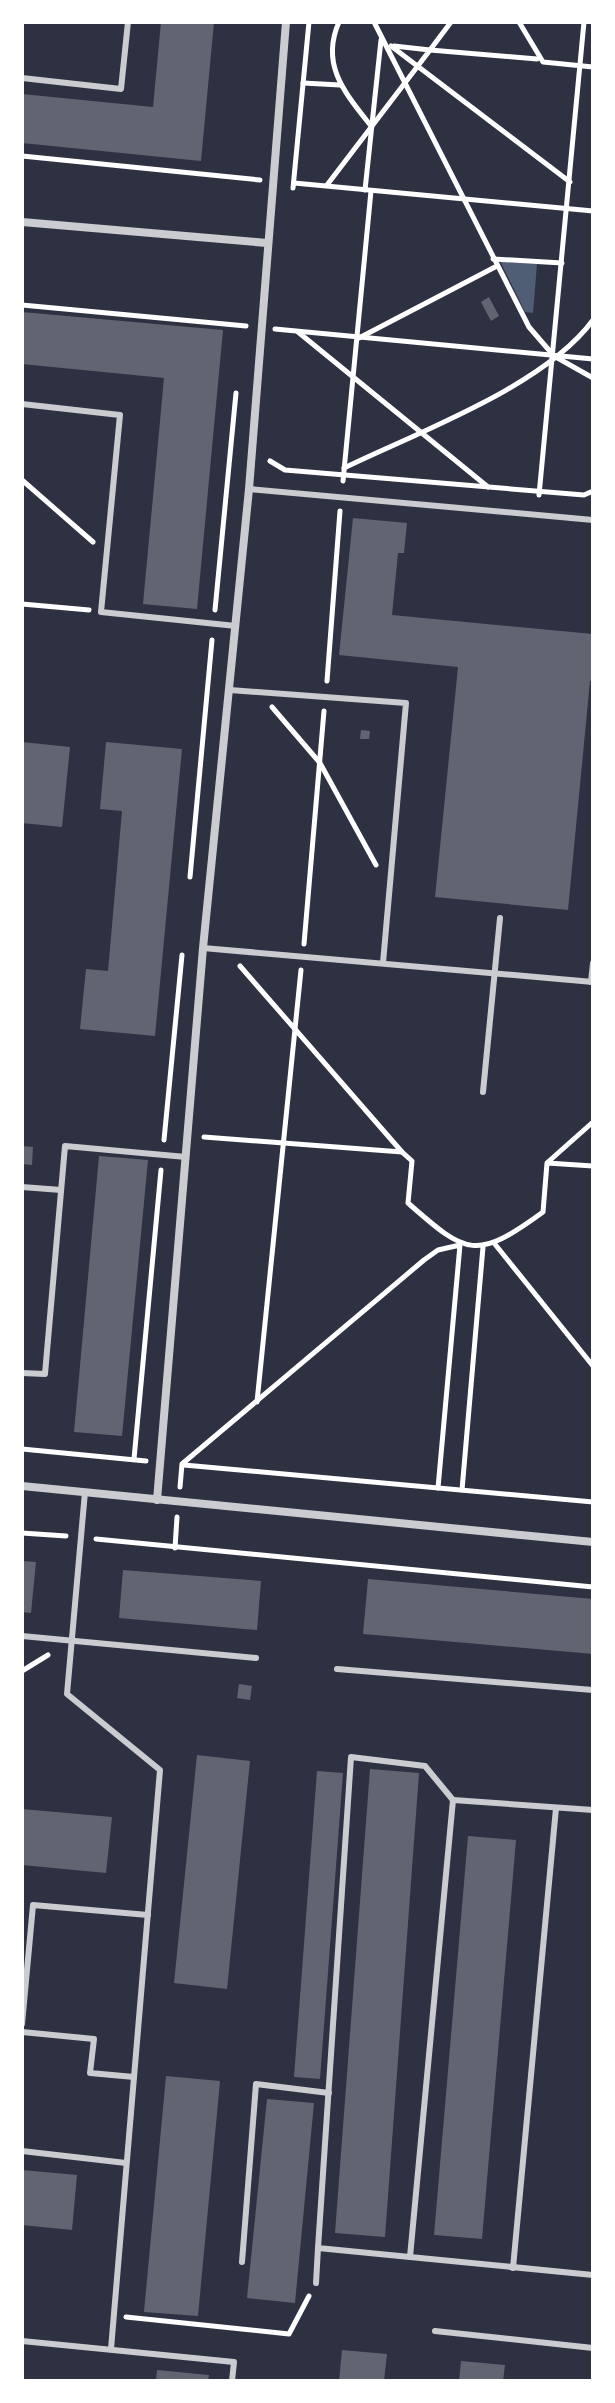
<svg xmlns="http://www.w3.org/2000/svg" width="615" height="2403" font-family="'DejaVu Sans',sans-serif">
	<style>
		.water { fill: #4f5d75 }
		.building { fill: #626471 }
		.lines { fill: none; stroke-linecap: round; stroke-linejoin: round }
		.path { stroke: #fff; stroke-width: 5 }
		.service { stroke: #caccd0; stroke-width: 6 }
		.minor { stroke: #caccd0; stroke-width: 8 }
	</style>
	<rect width="100%" height="100%" fill="#2d3142"/>
	<path class="water" d="M500 261 537 264 533 313 525 312Z"/>
	<g class="building">
		<path d="M161 22H214L201 161 22 143V94L153 107Z"/>
		<path d="M489 297 499 316 491 321 481 302Z"/>
		<path d="M22 312 223 330 197 609 143 604 164 378 22 364Z"/>
		<path d="M353 518 407 523 404 553H398L392 615 593 634V681H590L568 910 435 897 458 667 339 655Z"/>
		<path d="M361 730 370 731 369 739H360Z"/>
		<path d="M22 742 70 747 62 827 22 823Z"/>
		<path d="M106 742 182 749 155 1036 80 1029 86 969 108 971 122 811 100 809Z"/>
		<path d="M22 1146 33 1147 32 1165 22 1164Z"/>
		<path d="M99 1156 148 1160 122 1436 74 1432Z"/>
		<path d="M22 1561 36 1562 31 1613 22 1612Z"/>
		<path d="M123 1570 261 1581 257 1630 119 1618Z"/>
		<path d="M368 1579 593 1599V1654L363 1634Z"/>
		<path d="M239 1684 252 1686 250 1700 237 1698Z"/>
		<path d="M197 1755 250 1761 227 1989 174 1983Z"/>
		<path d="M370 1769 419 1773 385 2237 335 2233Z"/>
		<path d="M317 1771 343 1773 320 2079 294 2077Z"/>
		<path d="M22 1809 112 1817 106 1873 22 1865Z"/>
		<path d="M468 1836 516 1840 482 2239 434 2235Z"/>
		<path d="M166 2076 220 2081 198 2316 144 2312Z"/>
		<path d="M267 2099 314 2103 295 2303 247 2298Z"/>
		<path d="M22 2170 77 2175 72 2230 22 2225Z"/>
		<path d="M342 2350 387 2354 384 2381H339Z"/>
		<path d="M461 2361 505 2365 503 2381H459Z"/>
		<path d="M157 2370 209 2375 208 2381H156Z"/>
	</g>
	<g class="lines">
		<g class="path">
			<path d="M339 22C320 65 345 93 371 126"/>
			<path d="M374 22 529 327 554 356 593 378"/>
			<path d="M451 22 430 50 537 59"/>
			<path d="M519 22 543 62 593 67"/>
			<path d="M391 46 570 182"/>
			<path d="M303 83 340 85"/>
			<path d="M22 156 260 180"/>
			<path d="M294 183 593 211"/>
			<path d="M327 185 430 50 394 46"/>
			<path d="M293 188 309 22"/>
			<path d="M365 190 381 40"/>
			<path d="M493 259 562 263"/>
			<path d="M22 305 246 326"/>
			<path d="M275 329 593 359"/>
			<path d="M298 332 488 487"/>
			<path d="M359 338 497 266"/>
			<path d="M270 461 285 470 584 495 593 491"/>
			<path d="M344 468C418 432 545 386 593 320"/>
			<path d="M22 480 93 542"/>
			<path d="M343 481 371 191"/>
			<path d="M539 495 584 22"/>
			<path d="M22 604 89 610"/>
			<path d="M215 610 236 393"/>
			<path d="M327 681 340 511"/>
			<path d="M272 707 320 763 376 865"/>
			<path d="M190 877 212 640"/>
			<path d="M304 944 324 711"/>
			<path d="M204 1137 402 1152 240 966"/>
			<path d="M164 1140 182 955"/>
			<path d="M402 1152 412 1161 408 1203C467 1255 476 1261 543 1212L547 1163 593 1166"/>
			<path d="M548 1162 593 1122"/>
			<path d="M494 1243 593 1366"/>
			<path d="M257 1402 301 970"/>
			<path d="M22 1449 146 1461"/>
			<path d="M134 1459 161 1170"/>
			<path d="M184 1465 593 1502"/>
			<path d="M180 1487 182 1464 424 1260 438 1250 460 1245 438 1488"/>
			<path d="M462 1490 483 1247"/>
			<path d="M22 1533 66 1536"/>
			<path d="M96 1539 593 1587"/>
			<path d="M175 1548 177 1517"/>
			<path d="M22 1671 48 1655"/>
			<path d="M126 2317 289 2334 309 2296"/>
		</g>
		<g class="service">
			<path d="M22 78 121 89 128 22"/>
			<path d="M22 404 120 415 101 612 236 626"/>
			<path d="M249 489 593 520"/>
			<path d="M230 690 406 703 383 963"/>
			<path d="M203 948 593 982"/>
			<path d="M591 982 593 963"/>
			<path d="M483 1092 500 918"/>
			<path d="M22 1187 61 1190"/>
			<path d="M22 1373 45 1374 65 1146 186 1157"/>
			<path d="M85 1492 67 1694 160 1770 111 2349"/>
			<path d="M22 1636 256 1658"/>
			<path d="M337 1669 593 1690"/>
			<path d="M593 1810 453 1800 410 2257 593 2275"/>
			<path d="M22 2024 33 1905 148 1915"/>
			<path d="M22 2032 94 2039 90 2073 134 2077"/>
			<path d="M22 2151 126 2163"/>
			<path d="M410 2257 318 2248 351 1757 425 1766 453 1800"/>
			<path d="M242 2262 256 2084 329 2093"/>
			<path d="M513 2268 556 1808"/>
			<path d="M316 2283 318 2248"/>
			<path d="M435 2331 593 2348"/>
			<path d="M22 2341 234 2362 232 2381"/>
		</g>
		<g class="minor">
			<path d="M22 222 267 243"/>
			<path d="M22 1486 593 1542"/>
			<path d="M157 1500 203 948 249 489 286 22"/>
		</g>
	</g>
	<rect width="615" height="2403" fill="none" stroke="#ffffff" stroke-width="48"/>
</svg>
